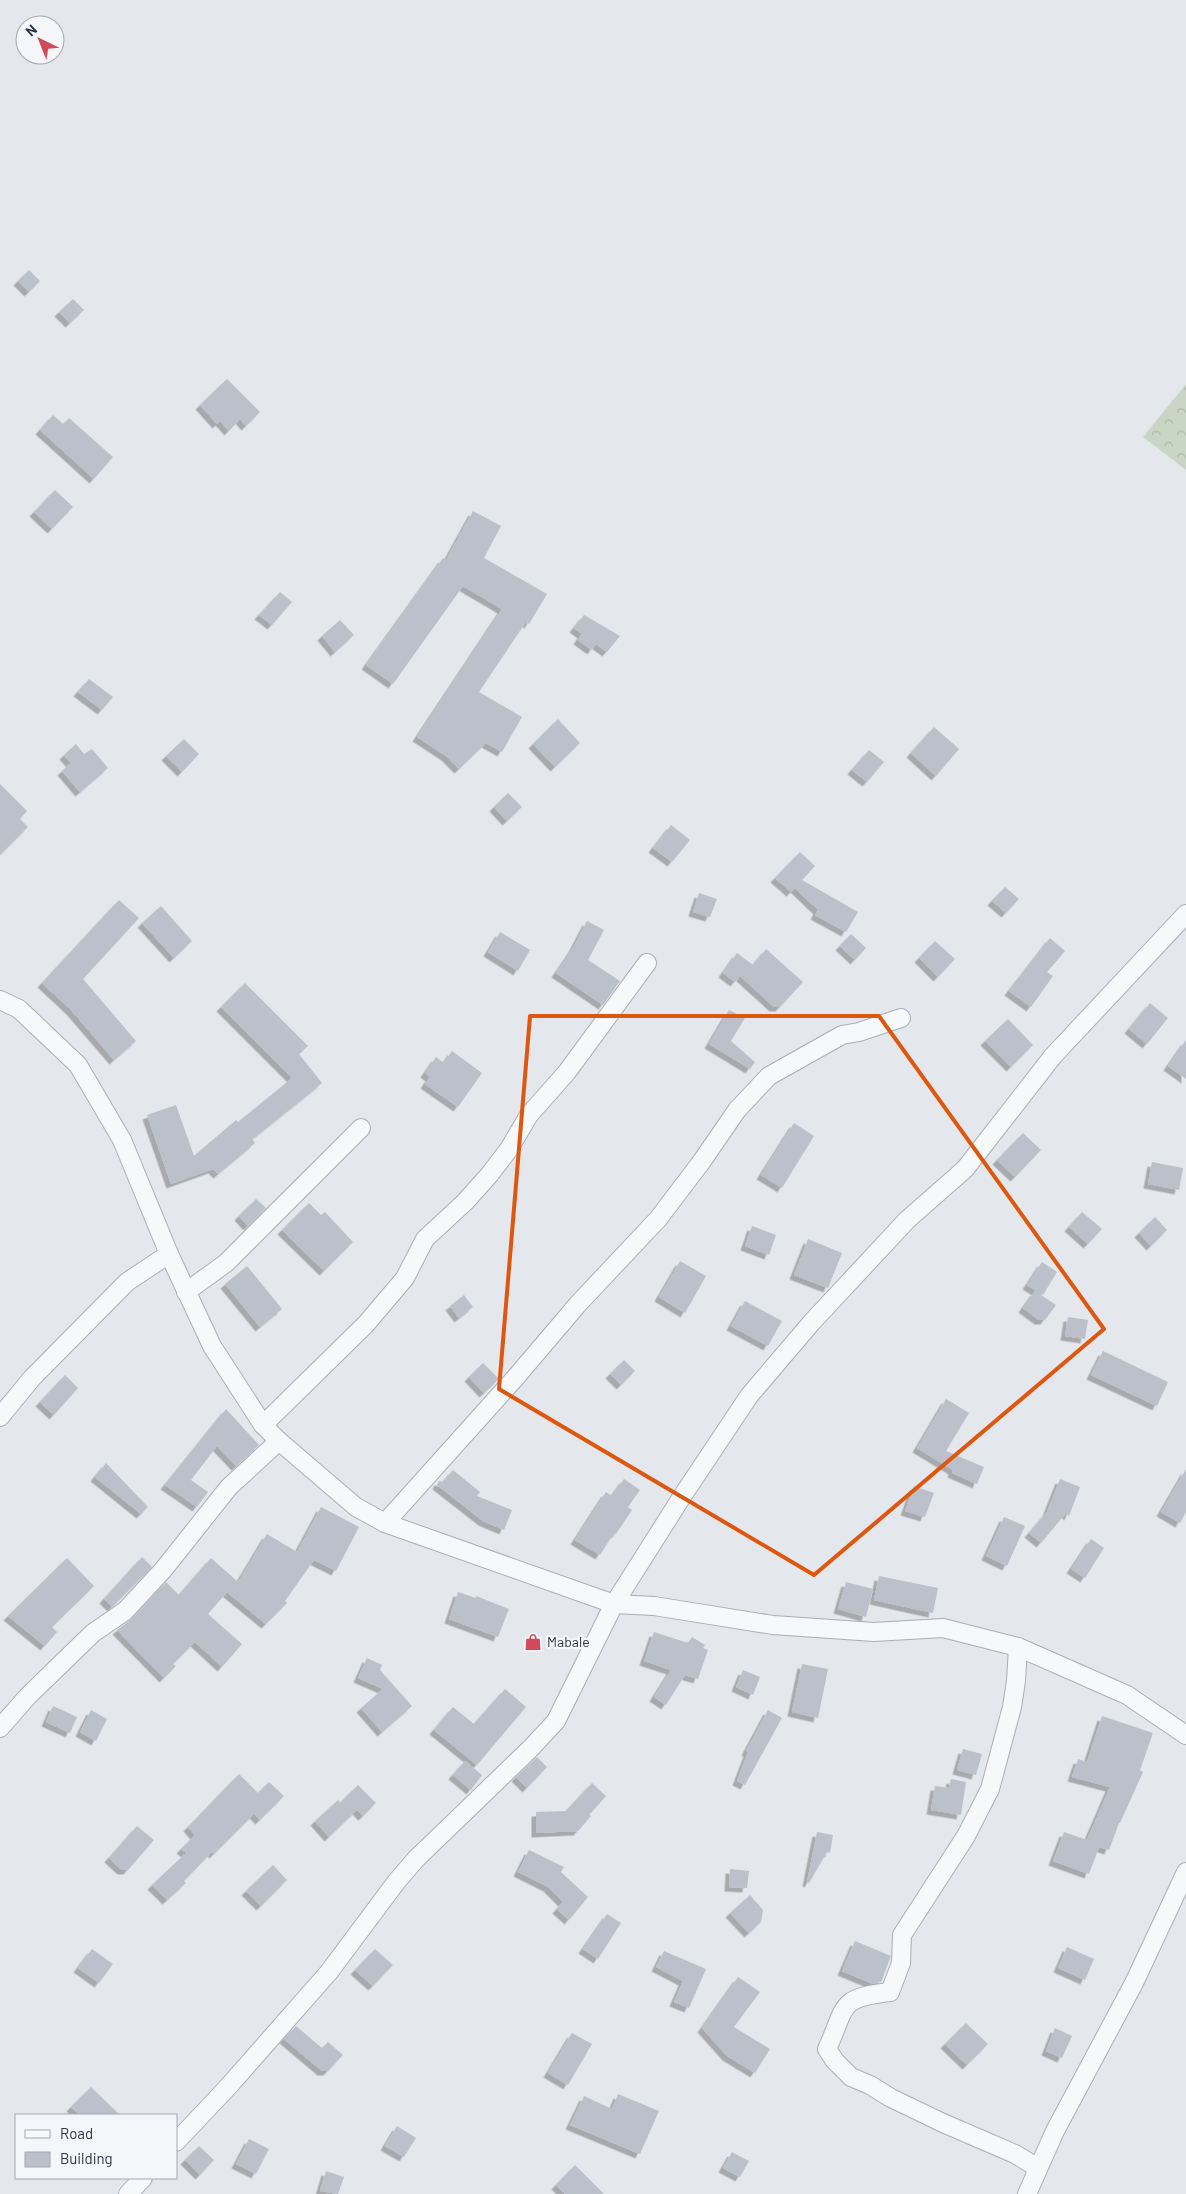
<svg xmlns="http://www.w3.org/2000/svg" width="1186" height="2194" font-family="Barlow,sans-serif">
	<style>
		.forest { fill: url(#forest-crowns) }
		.building { fill: #bbc0ca; filter: url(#shadow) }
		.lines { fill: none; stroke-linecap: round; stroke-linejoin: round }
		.minor-casing { stroke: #a9aeb7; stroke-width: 20 }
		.minor { stroke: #f7f8fa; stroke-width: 18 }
		.marked { fill: none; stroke: #df570f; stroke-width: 4; stroke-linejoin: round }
		.labels { text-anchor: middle; stroke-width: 4.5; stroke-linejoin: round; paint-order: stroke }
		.poi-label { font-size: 14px; fill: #2b3445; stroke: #f4f6f9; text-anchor: start }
	</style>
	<defs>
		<pattern id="forest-crowns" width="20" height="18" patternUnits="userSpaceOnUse" patternTransform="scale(1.25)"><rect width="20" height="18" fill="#c9d6c5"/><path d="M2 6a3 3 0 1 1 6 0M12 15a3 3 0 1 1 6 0" fill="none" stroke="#adb8ab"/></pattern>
		<filter id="shadow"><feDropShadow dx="-4.5" dy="4.5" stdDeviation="0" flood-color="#0004"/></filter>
	</defs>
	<rect width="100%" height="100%" fill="#e4e7ec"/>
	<path class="forest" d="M1186 384V470L1143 437Z"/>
	<g class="building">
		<path d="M29 270 40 281 29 292 18 281Z"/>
		<path d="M73 299 84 310 70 323 59 312Z"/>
		<path d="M227 379 260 412 246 426 240 419 229 431 220 421 217 424 200 405Z"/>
		<path d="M53 415 63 424 69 418 113 457 94 479 40 430Z"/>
		<path d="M55 490 73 507 52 529 34 512Z"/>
		<path d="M473 511 501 526 484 558 547 594 529 624 526 622 479 692 522 717 502 752 486 743 459 769 446 756 417 737 502 609 463 586 393 684 366 665 443 558 446 560Z"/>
		<path d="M280 592 292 602 272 625 259 615Z"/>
		<path d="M584 615 620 636 607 652 596 644 592 650 578 640 582 634 574 628Z"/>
		<path d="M340 620 354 635 335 652 322 636Z"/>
		<path d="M89 679 113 697 102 710 78 692Z"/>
		<path d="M558 719 580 743 555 767 533 744Z"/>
		<path d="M934 727 959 749 936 776 911 753Z"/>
		<path d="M184 739 199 754 182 772 166 756Z"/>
		<path d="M76 744 84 754 92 749 108 768 80 792 62 771 71 763 64 755Z"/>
		<path d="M869 750 884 762 867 782 852 770Z"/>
		<path d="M0 784 27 811 20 819 28 827 0 855Z"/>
		<path d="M508 793 522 807 507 821 494 807Z"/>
		<path d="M671 825 690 840 672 862 653 848Z"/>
		<path d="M800 852 815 866 802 880 858 912 846 932 815 915 818 910 795 888 791 892 775 878Z"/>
		<path d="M1005 887 1019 899 1006 913 992 901Z"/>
		<path d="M699 893 717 899 710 917 693 912Z"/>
		<path d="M119 900 139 918 83 979 136 1041 114 1060 71 1010 42 983Z"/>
		<path d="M161 906 192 941 174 958 142 923Z"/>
		<path d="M587 921 604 930 588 960 620 981 603 1005 556 973 573 948Z"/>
		<path d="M500 932 530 950 518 971 488 952Z"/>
		<path d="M851 934 866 948 855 960 840 946Z"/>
		<path d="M1050 938 1065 951 1047 972 1053 976 1031 1007 1009 991Z"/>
		<path d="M935 941 955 959 938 977 919 958Z"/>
		<path d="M766 949 803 982 780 1007H774L740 976 735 982 723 973 737 953 753 965Z"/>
		<path d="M245 983 308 1046 299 1054 322 1083 252 1139 255 1143 218 1174 213 1169 171 1184 147 1115 176 1105 194 1156 236 1120 238 1122 292 1078 221 1007Z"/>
		<path d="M1150 1003 1168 1018 1147 1044 1129 1029Z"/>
		<path d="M729 1010 745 1018 731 1041 755 1062 750 1069 709 1044Z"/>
		<path d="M1008 1019 1033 1045 1011 1067 985 1041Z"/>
		<path d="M1186 1040V1079L1168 1066Z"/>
		<path d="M452 1051 482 1073 458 1107 425 1084 430 1077 425 1073 436 1057 444 1063Z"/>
		<path d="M794 1123 814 1136 782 1188 761 1175Z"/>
		<path d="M1023 1133 1041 1150 1015 1177 997 1160Z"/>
		<path d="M1152 1162 1183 1168 1179 1190 1148 1184Z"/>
		<path d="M256 1199 266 1208 248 1226 239 1216Z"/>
		<path d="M309 1203 321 1215 325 1212 353 1242 324 1271 282 1230Z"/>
		<path d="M1082 1212 1102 1229 1088 1244 1069 1227Z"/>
		<path d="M1155 1217 1167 1230 1151 1246 1139 1233Z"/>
		<path d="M752 1226 776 1235 769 1255 745 1246Z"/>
		<path d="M808 1239 842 1253 828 1288 794 1275Z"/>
		<path d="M680 1261 706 1276 685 1313 659 1297Z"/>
		<path d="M1042 1262 1057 1272 1043 1295 1027 1285Z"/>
		<path d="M247 1266 282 1309 260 1327 225 1284Z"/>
		<path d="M1035 1291 1056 1305 1045 1320H1039L1023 1308Z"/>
		<path d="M464 1295 473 1307 459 1318 450 1306Z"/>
		<path d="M745 1301 782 1321 768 1346 731 1326Z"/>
		<path d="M1068 1317 1088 1320 1085 1339 1065 1336Z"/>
		<path d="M1103 1351 1168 1382 1157 1406 1091 1375Z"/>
		<path d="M624 1360 635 1371 621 1385 610 1374Z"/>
		<path d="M483 1363 499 1379 484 1393 469 1377Z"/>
		<path d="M65 1375 78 1388 54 1415 40 1402Z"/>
		<path d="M946 1399 969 1413 946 1451 984 1467 977 1484 952 1473 953 1470 917 1448Z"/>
		<path d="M226 1409 259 1445 236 1466 217 1446 191 1480 208 1492 197 1507 165 1485Z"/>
		<path d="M106 1463 148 1507 141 1514 95 1477Z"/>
		<path d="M1186 1469V1512L1180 1523 1161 1512Z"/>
		<path d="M453 1470 480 1492 477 1496 512 1510 504 1530 483 1521 437 1485 439 1481 443 1482Z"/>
		<path d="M624 1479 640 1490 628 1507 632 1510 616 1534 614 1533 600 1555 575 1540 606 1492 612 1496Z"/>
		<path d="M1060 1479 1080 1487 1069 1516 1066 1513 1041 1543 1029 1533 1047 1512Z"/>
		<path d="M914 1486 934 1493 925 1517 905 1511Z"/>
		<path d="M321 1507 359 1527 336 1571 314 1560 285 1601 287 1603 266 1624 227 1592 208 1614 242 1644 222 1667 195 1642 173 1664 176 1666 164 1678 117 1630 133 1618 166 1582 179 1595 211 1558 238 1582 267 1534 297 1552Z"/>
		<path d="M1004 1517 1025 1526 1007 1566 986 1556Z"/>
		<path d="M1091 1539 1104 1548 1085 1578 1071 1569Z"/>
		<path d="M142 1557 152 1567 112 1607 104 1599Z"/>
		<path d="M67 1558 94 1586 52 1627 57 1632 45 1646 8 1616Z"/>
		<path d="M879 1576 938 1588 933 1613 874 1600Z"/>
		<path d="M846 1582 873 1589 866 1617 838 1609Z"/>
		<path d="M458 1592 476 1598V1596L509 1609 498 1637 449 1619Z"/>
		<path d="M654 1632 688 1643 692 1637 705 1645 703 1648 708 1650 698 1679 685 1675 666 1705 654 1697 671 1670 644 1661Z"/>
		<path d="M367 1658 382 1665 380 1670 412 1706 382 1732 361 1708 383 1689 358 1678Z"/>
		<path d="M802 1664 828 1669 818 1718 792 1712Z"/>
		<path d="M743 1670 760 1677 753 1695 736 1687Z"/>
		<path d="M505 1689 526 1707 477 1765 434 1730 453 1707 474 1724Z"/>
		<path d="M53 1706 77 1717 70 1733 46 1722Z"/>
		<path d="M91 1710 107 1719 96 1741 80 1732Z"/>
		<path d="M768 1710 782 1718 745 1785 737 1781 748 1752 746 1751Z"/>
		<path d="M1102 1716 1153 1733 1140 1770 1143 1772 1120 1823H1119L1109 1850 1099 1847 1089 1874 1053 1861 1064 1832 1087 1840 1110 1787 1072 1777 1078 1759 1087 1762Z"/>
		<path d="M963 1749 982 1754 976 1775 957 1770Z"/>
		<path d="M537 1757 547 1767 527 1788 516 1777Z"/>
		<path d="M465 1761 482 1775 471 1790 453 1775Z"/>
		<path d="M239 1774 258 1793 269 1782 284 1796 260 1820 254 1814 214 1854 212 1852 184 1881 186 1883 167 1900 152 1885 186 1853 181 1849 195 1835 188 1827Z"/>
		<path d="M951 1779 966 1782 961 1815 931 1810 935 1786 949 1788Z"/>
		<path d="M592 1783 606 1796 589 1815 591 1816 578 1831 536 1833V1812L566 1811Z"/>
		<path d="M358 1785 376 1803 363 1816 357 1810 329 1837 315 1821 338 1800 340 1803Z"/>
		<path d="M137 1826 154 1840 128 1870H122L109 1858Z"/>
		<path d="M817 1832 833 1835 830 1853 827 1852 809 1883 807 1882Z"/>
		<path d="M529 1850 564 1867 561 1872 588 1897 569 1920 557 1909 563 1902 548 1887 518 1872Z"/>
		<path d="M273 1865 287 1880 261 1906 246 1891Z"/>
		<path d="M730 1869 749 1871 747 1888 729 1887Z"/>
		<path d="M750 1895 763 1910 761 1922 749 1933 730 1913Z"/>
		<path d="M607 1914 621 1923 598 1959 583 1949Z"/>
		<path d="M855 1941 891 1956 881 1982 873 1984 842 1971Z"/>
		<path d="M1067 1947 1094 1959 1085 1980 1058 1968Z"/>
		<path d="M92 1949 113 1964 99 1983 78 1968Z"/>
		<path d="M375 1949 393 1965 373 1986 355 1970Z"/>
		<path d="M664 1951 706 1969 689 2008 674 2002 683 1981 656 1967Z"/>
		<path d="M738 1977 760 1992 734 2027 770 2049 755 2073 727 2056 702 2028Z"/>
		<path d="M966 2023 988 2044 967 2065 945 2044Z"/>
		<path d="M296 2026 322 2048 328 2042 343 2055 328 2071H322L284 2039Z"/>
		<path d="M1055 2028 1072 2036 1062 2058 1046 2051Z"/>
		<path d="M572 2033 592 2044 568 2085 548 2073Z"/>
		<path d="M91 2087 120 2115H80L71 2107Z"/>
		<path d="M618 2094 659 2111 640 2154 570 2125 584 2096 612 2109Z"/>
		<path d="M397 2126 416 2138 404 2157 385 2146Z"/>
		<path d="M249 2139 269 2149 256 2174 236 2164Z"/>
		<path d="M199 2146 214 2160 200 2175 185 2160Z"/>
		<path d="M732 2152 749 2161 740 2177 723 2168Z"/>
		<path d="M575 2165 604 2194H565L556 2185Z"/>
		<path d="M326 2171 344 2177 338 2194 320 2191Z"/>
	</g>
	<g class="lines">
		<g class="minor-casing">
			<g id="minor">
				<path d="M0 1000 19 1009 78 1065 122 1140 169 1254 212 1346 263 1425 279 1441 356 1507 385 1523 614 1604 654 1606 773 1625 874 1632 943 1628 1018 1647 1127 1695 1186 1735"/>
				<path d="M186 1292 226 1263 361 1128"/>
				<path d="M0 1417 32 1378 127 1282 169 1254"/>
				<path d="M263 1425 366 1324 405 1278 425 1239 465 1202 490 1174 509 1149 529 1115 567 1072 647 963"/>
				<path d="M385 1523 516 1377 578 1304 658 1219 702 1161 737 1110 769 1076 842 1035 859 1032 901 1018"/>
				<path d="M1018 1647 1016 1681 1012 1707 990 1789 966 1836 902 1935 901 1963 890 1992C837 1998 847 2006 827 2049L835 2061 851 2077 870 2085 891 2098 943 2123 1015 2154 1038 2168"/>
				<path d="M0 1728 28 1696 93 1633 125 1611 163 1570 229 1487 279 1441"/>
				<path d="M176 2142 227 2088 329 1972 397 1881 416 1859 531 1748 556 1721 614 1604 683 1495 749 1396 812 1322 907 1220 965 1169 1053 1056 1186 914"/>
				<path d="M128 2194 143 2178"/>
				<path d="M1027 2194 1055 2131 1134 1983 1186 1872"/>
			</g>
		</g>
		<use href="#minor" class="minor"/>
	</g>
	<path class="marked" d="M530 1016H879L1104 1329 814 1575 499 1389Z"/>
	<defs>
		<g id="shop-bare" transform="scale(1.35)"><path d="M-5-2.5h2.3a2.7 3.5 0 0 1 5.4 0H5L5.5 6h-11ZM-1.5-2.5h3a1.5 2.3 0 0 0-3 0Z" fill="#d1495b" stroke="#f4f6f9" stroke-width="2.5" paint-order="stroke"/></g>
	</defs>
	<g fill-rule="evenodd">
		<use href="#shop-bare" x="533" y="1642"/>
	</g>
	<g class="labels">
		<g class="poi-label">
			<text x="547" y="1647">Mabale</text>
		</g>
	</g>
	<rect x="15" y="2114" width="162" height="65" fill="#f4f6f9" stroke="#a4a8b1"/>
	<rect x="25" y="2130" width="25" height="8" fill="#f7f8fa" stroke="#a4a8b1"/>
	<text x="60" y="2139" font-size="15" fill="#2b3445">Road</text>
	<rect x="25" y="2152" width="25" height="15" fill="#bbc0ca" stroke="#a4a8b1"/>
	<text x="60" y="2164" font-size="15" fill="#2b3445">Building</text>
	<g transform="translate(40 40) rotate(317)"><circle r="24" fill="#f4f6f9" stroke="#a4a8b1"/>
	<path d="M0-4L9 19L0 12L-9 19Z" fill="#d1495b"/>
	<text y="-8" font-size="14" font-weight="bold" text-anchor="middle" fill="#2b3445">N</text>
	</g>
</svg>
